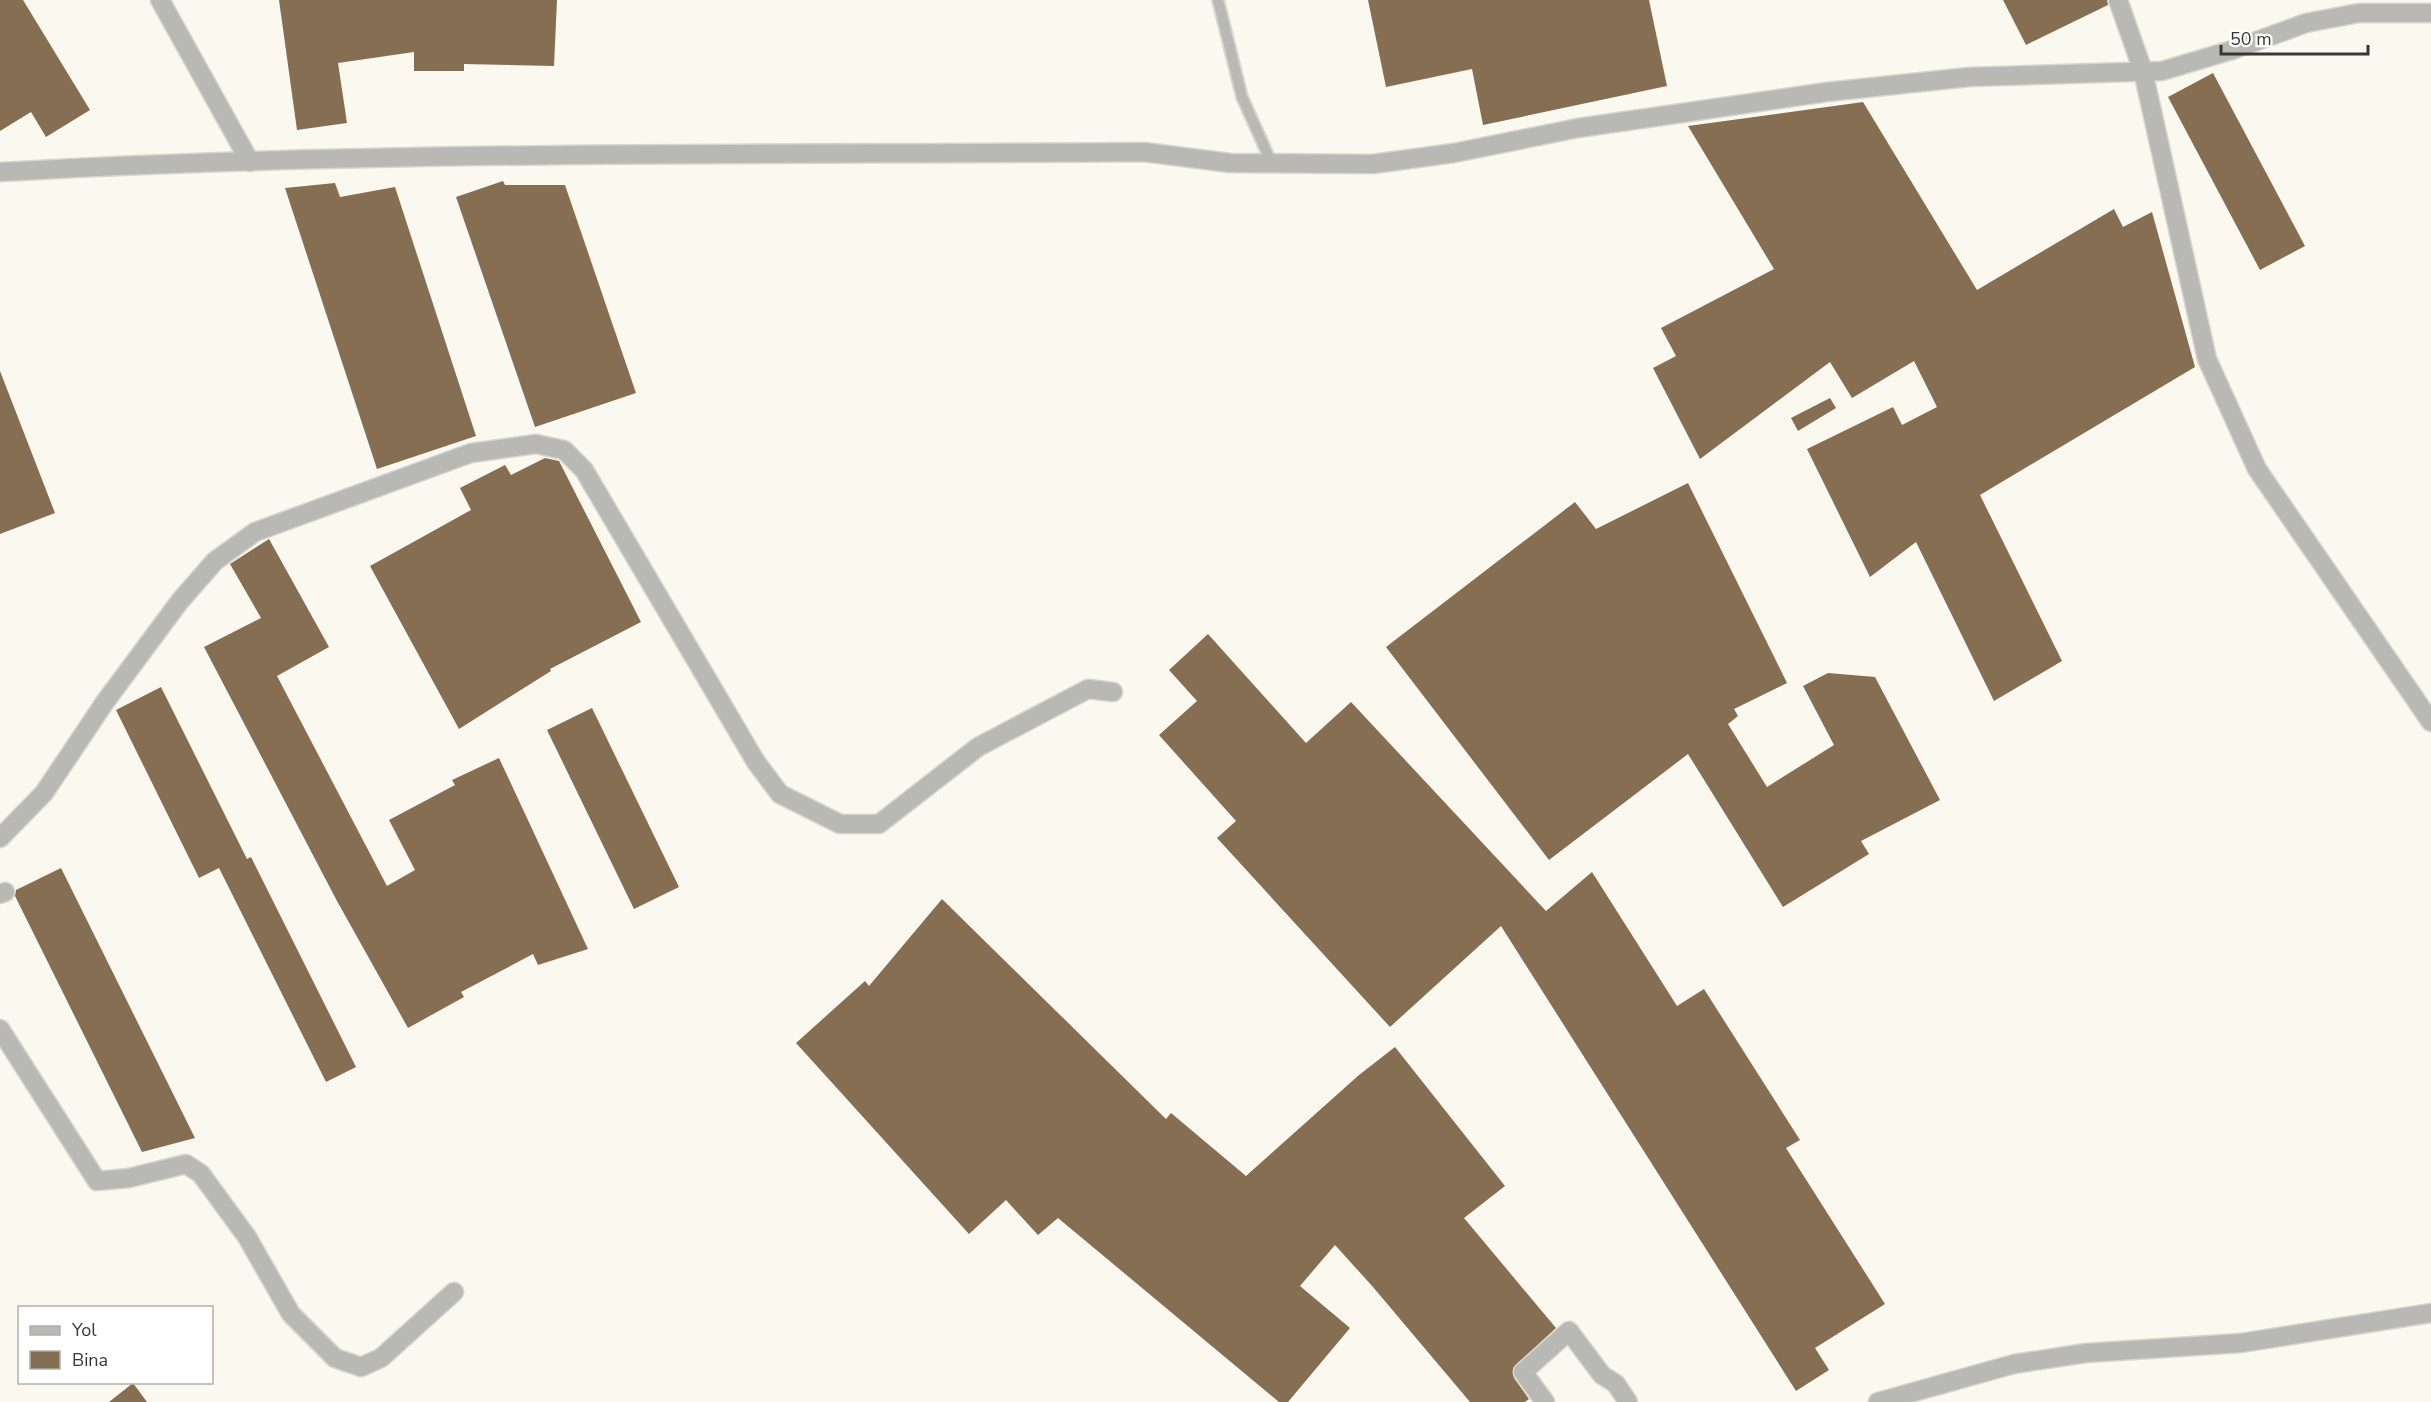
<svg xmlns="http://www.w3.org/2000/svg" width="2431" height="1402" font-family="'Nunito Sans',sans-serif">
	<style>
		.building { fill: #866e52 }
		.lines { fill: none; stroke-linecap: round; stroke-linejoin: round }
		.lane-casing { stroke: #d7d5cd; stroke-width: 14 }
		.street-casing { stroke: #d7d5cd; stroke-width: 21 }
		.lane { stroke: #b8b9b5; stroke-width: 10 }
		.street { stroke: #b8b9b5; stroke-width: 18 }
	</style>
	<rect width="100%" height="100%" fill="#faf8ef"/>
	<g class="building">
		<path d="M0 0H23L90 110 46 137 31 112 0 131Z"/>
		<path d="M279 0H557L554 66 464 64V71H414V52L338 63 347 123 297 130Z"/>
		<path d="M1368 0H1649L1667 86 1483 125 1472 69 1386 87Z"/>
		<path d="M2003 0H2107L2108 5 2026 45Z"/>
		<path d="M2213 73 2305 246 2260 270 2168 97Z"/>
		<path d="M1863 102 1977 290 2114 209 2123 227 2152 212 2195 367 1980 495 2062 661 1994 701 1916 542 1870 577 1807 449 1893 407 1902 425 1937 407 1914 361 1852 398 1830 362 1700 459 1653 368 1676 356 1661 328 1774 269 1688 126Z"/>
		<path d="M503 181 505 185H565L636 393 535 427 456 197Z"/>
		<path d="M335 183 340 197 395 187 476 436 377 469 285 188Z"/>
		<path d="M0 371 55 513 0 534Z"/>
		<path d="M1830 398 1836 408 1798 431 1791 418Z"/>
		<path d="M545 458 559 461 641 622 550 669 551 671 459 729 370 566 471 510 460 488 505 465 511 475Z"/>
		<path d="M1688 483 1787 683 1734 709 1738 716 1728 724 1767 787 1834 745 1803 686 1828 673 1875 677 1940 800 1861 841 1869 854 1783 907 1688 754 1549 860 1386 647 1575 502 1596 529Z"/>
		<path d="M269 539 329 647 277 676 387 886 415 870 389 820 455 785 452 780 499 758 588 949 538 965 533 954 461 992 464 997 408 1028 337 901 204 647 261 618 230 564Z"/>
		<path d="M1208 634 1306 743 1351 702 1546 911 1592 872 1677 1006 1704 989 1800 1140 1786 1148 1885 1304 1815 1348 1829 1370 1796 1391 1501 926 1390 1027 1217 838 1236 821 1159 735 1197 701 1169 670Z"/>
		<path d="M161 687 247 859 251 857 356 1067 326 1082 219 868 199 878 116 710Z"/>
		<path d="M592 708 679 887 634 909 547 730Z"/>
		<path d="M61 868 195 1138 142 1152 15 896 16 890Z"/>
		<path d="M942 899 1166 1119 1171 1113 1246 1176 1359 1075 1395 1047 1505 1186 1464 1218 1556 1328 1513 1368 1514 1378 1529 1399 1525 1402H1470L1373 1287 1335 1245 1300 1286 1350 1328 1288 1402H1279L1058 1218 1038 1235 1006 1200 969 1234 796 1043 865 981 869 986Z"/>
		<path d="M133 1383 147 1402H109Z"/>
	</g>
	<g class="lines">
		<g class="lane-casing">
			<path id="lane" d="M1218 0 1242 97 1272 164"/>
		</g>
		<g class="street-casing">
			<g id="street">
				<path d="M160 0 250 162"/>
				<path d="M2118 0 2143 71 2207 359 2257 469 2431 722"/>
				<path d="M0 172C381 150 763 155 1144 152L1230 163 1373 164 1454 153 1578 128 1827 92 1969 77 2162 71 2232 50 2306 23 2359 13H2431"/>
				<path d="M0 838 44 793 105 702 180 601 215 561 255 532 471 453 536 444 564 450 584 470 756 762 780 794 840 824H879L978 747 1088 689 1113 692"/>
				<path d="M0 894 5 892"/>
				<path d="M0 1029 97 1181 129 1178 186 1164 201 1174 247 1237 291 1314 335 1358 361 1367 381 1358 454 1292"/>
				<path d="M1545 1402 1523 1372 1569 1331 1602 1375 1616 1384 1628 1402"/>
				<path d="M1878 1402 2014 1364 2086 1353 2241 1343 2431 1313"/>
			</g>
		</g>
		<use href="#lane" class="lane"/>
		<use href="#street" class="street"/>
	</g>
	<rect x="18" y="1306" width="195" height="78" fill="#ffffff" stroke="#afafad" stroke-width="1.5"/>
	<rect x="30" y="1326" width="30" height="9" fill="#b8b9b5" stroke="#afafad" stroke-width="1.5"/>
	<text x="72" y="1336" font-size="18" fill="#383733">Yol</text>
	<rect x="30" y="1351" width="30" height="18" fill="#866e52" stroke="#afafad" stroke-width="1.5"/>
	<text x="72" y="1366" font-size="18" fill="#383733">Bina</text>
	<path d="M2221 45v9h147v-9" fill="none" stroke="#383733" stroke-width="3"/>
	<text x="2230" y="45" font-size="18" fill="#383733" stroke="#ffffff" stroke-width="4.5" paint-order="stroke">50 m</text>
</svg>
